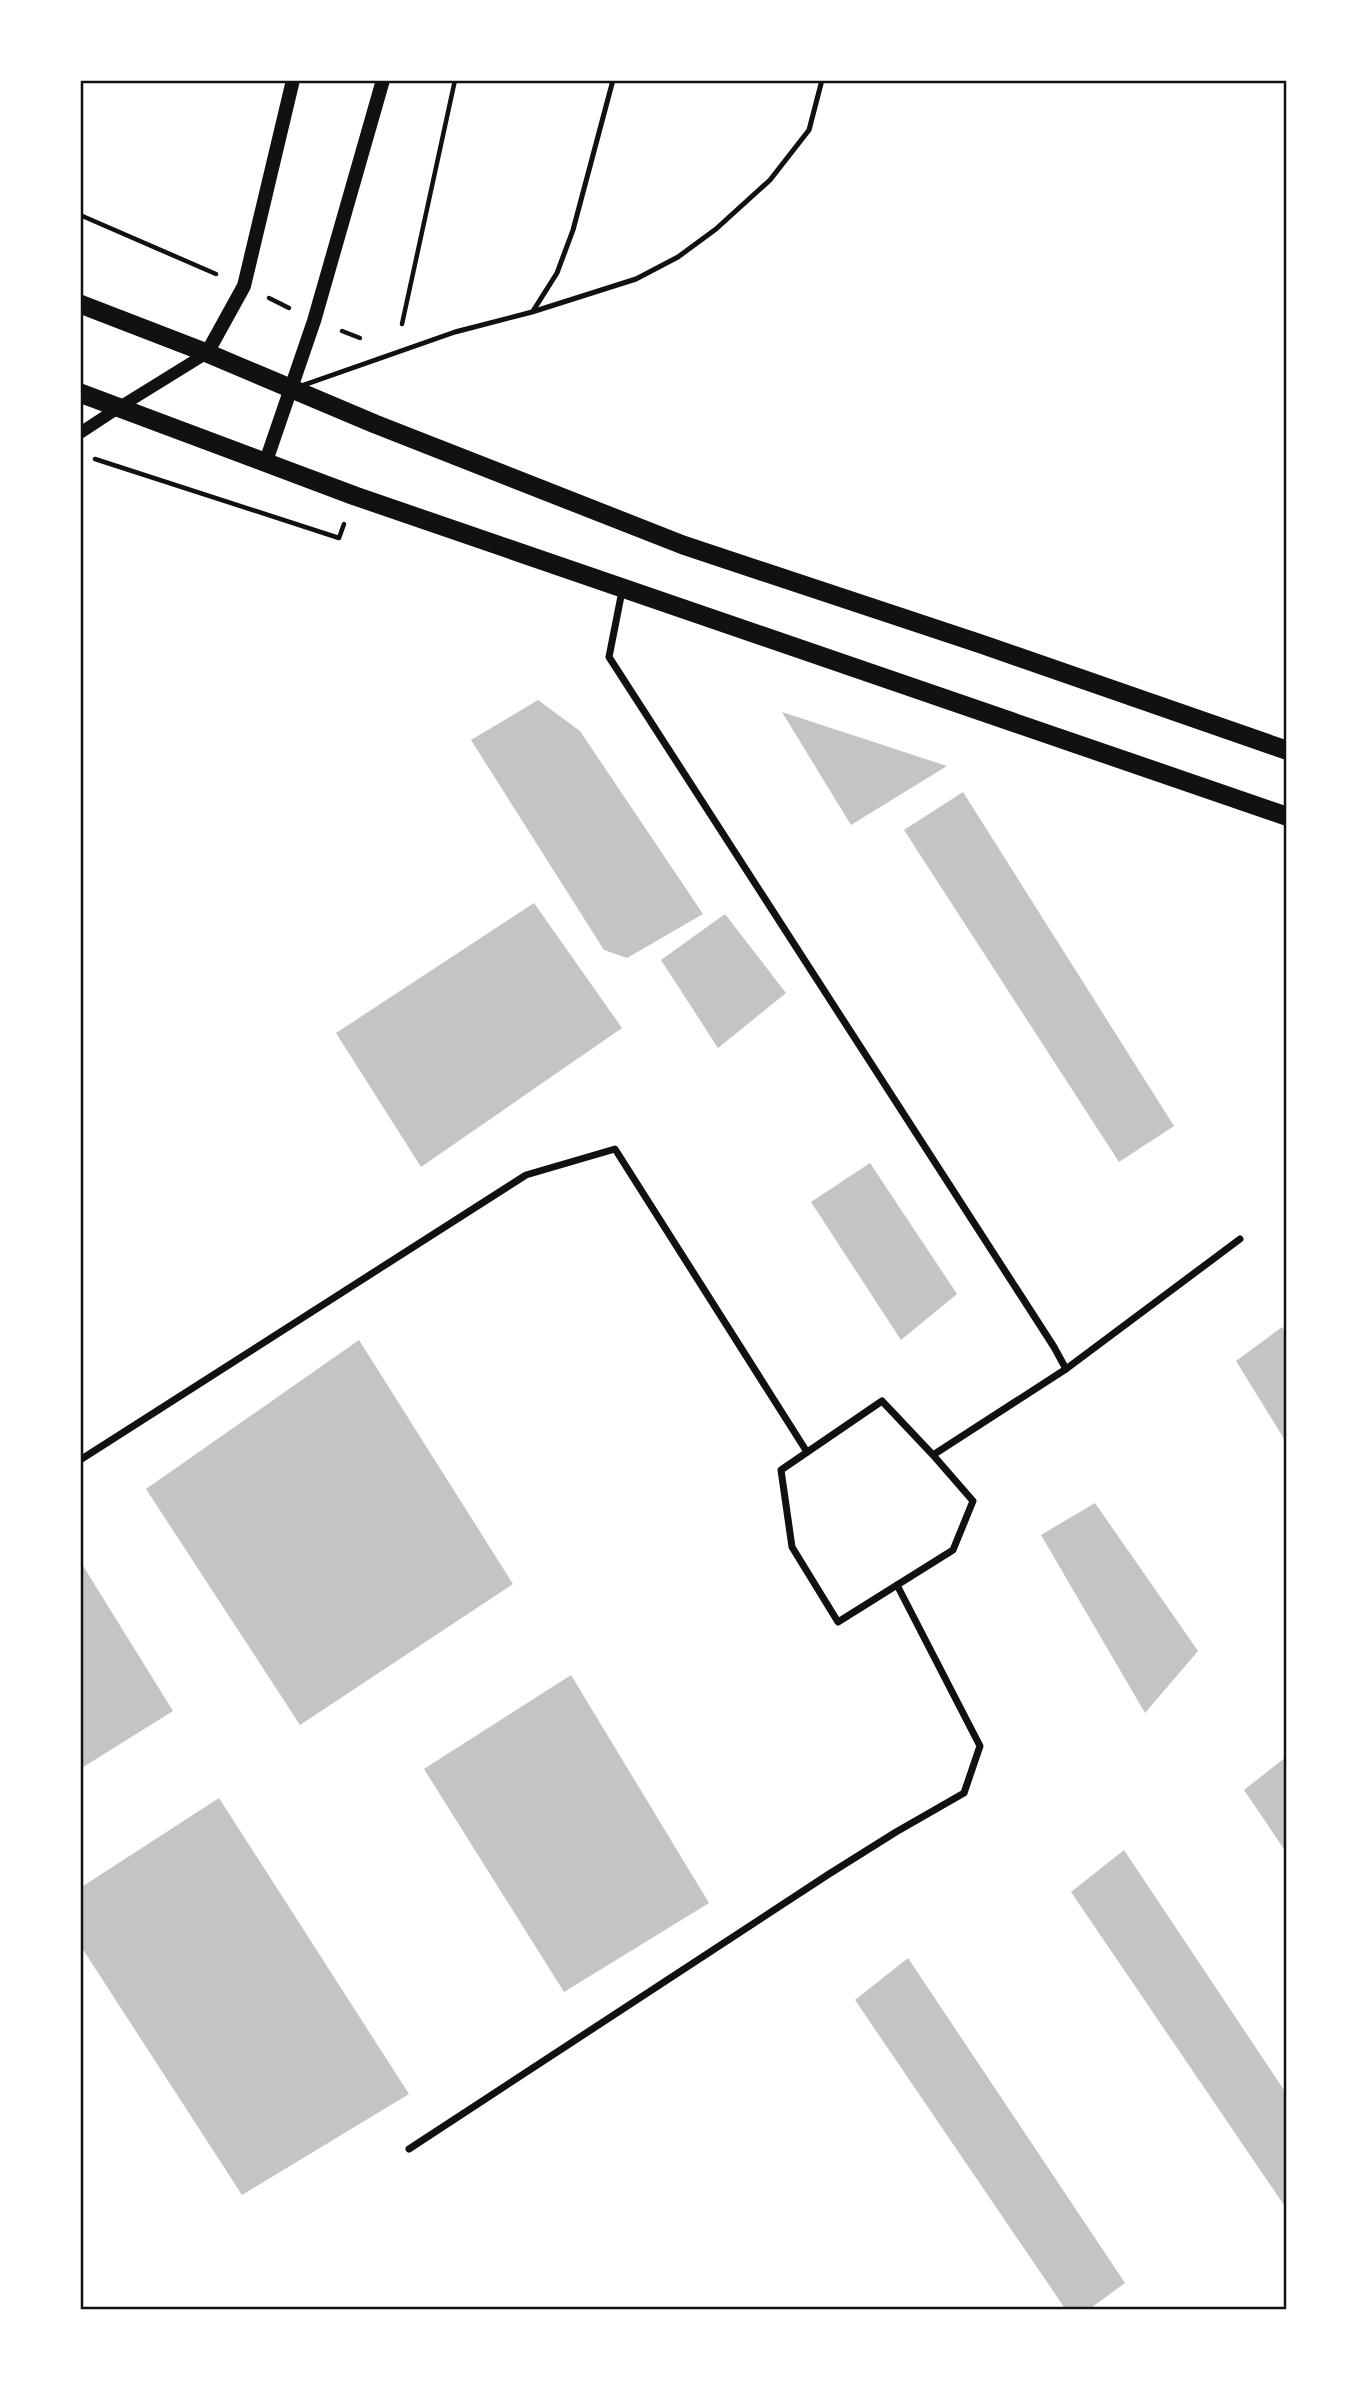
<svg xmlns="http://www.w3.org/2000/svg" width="1367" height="2390" font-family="'Playfair Display',serif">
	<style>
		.building { fill: #c4c4c4 }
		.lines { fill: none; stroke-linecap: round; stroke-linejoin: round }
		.path { stroke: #111; stroke-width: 4.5 }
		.service { stroke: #111; stroke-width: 5 }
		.minor { stroke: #111; stroke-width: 7 }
		.tertiary { stroke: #111; stroke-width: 12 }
		.secondary { stroke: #111; stroke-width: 14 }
		.trunk { stroke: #111; stroke-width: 19 }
		.neatline { fill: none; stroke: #111; stroke-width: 2.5 }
	</style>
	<rect width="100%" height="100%" fill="#fff"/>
	<g class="building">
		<path d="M538 700 580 731 703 914 627 958 604 950 471 740Z"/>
		<path d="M782 712 947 766 851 825Z"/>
		<path d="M963 792 1174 1126 1119 1162 904 830Z"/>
		<path d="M534 903 622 1028 421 1167 336 1033Z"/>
		<path d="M725 914 786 993 718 1048 661 960Z"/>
		<path d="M870 1163 957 1294 901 1340 811 1202Z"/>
		<path d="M1282 1327 1286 1334V1442L1236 1361Z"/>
		<path d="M359 1340 513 1584 300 1725 146 1489Z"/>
		<path d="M1095 1503 1198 1651 1145 1713 1041 1535Z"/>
		<path d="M80 1561 173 1711 80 1769Z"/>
		<path d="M571 1675 709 1903 564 1992 424 1769Z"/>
		<path d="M1286 1757V1852L1244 1790Z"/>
		<path d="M219 1798 409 2094 242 2195 80 1945V1888Z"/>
		<path d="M1124 1850 1286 2093V2208L1071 1892Z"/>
		<path d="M908 1958 1125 2283 1088 2310H1066L855 2000Z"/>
	</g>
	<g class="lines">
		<g class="path">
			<path d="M80 215 216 274"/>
			<path d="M269 298 289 308"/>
			<path d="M402 324 455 80"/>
			<path d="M342 331 360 338"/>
			<path d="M95 459 339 538 344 524"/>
		</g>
		<g class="service">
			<path d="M533 311 557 273 573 230 613 80"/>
			<path d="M301 386 455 332 532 312 636 279 678 257 716 229 770 180 809 130 822 80"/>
		</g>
		<g class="minor">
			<path d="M622 591 609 657 1054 1347 1066 1369"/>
			<path d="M933 1455 973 1501 953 1550 838 1622 792 1547 781 1470 882 1401 933 1455 1066 1369 1240 1239"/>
			<path d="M80 1460 526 1175 615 1149 807 1452"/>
			<path d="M409 2149 829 1874 896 1832 964 1793 980 1746 897 1585"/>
		</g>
		<path class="tertiary" d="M80 433 118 408 207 353"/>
		<g class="secondary">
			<path d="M207 353 244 286 293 80"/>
			<path d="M265 464 314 321 383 80"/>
		</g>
		<g class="trunk">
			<path d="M80 304 207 353 375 424 683 545 981 644 1286 750"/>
			<path d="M80 393 355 496 1286 816"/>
		</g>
	</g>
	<rect width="1367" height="2390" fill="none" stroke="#ffffff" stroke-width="164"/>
	<rect x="82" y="82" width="1203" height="2226" class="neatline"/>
</svg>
